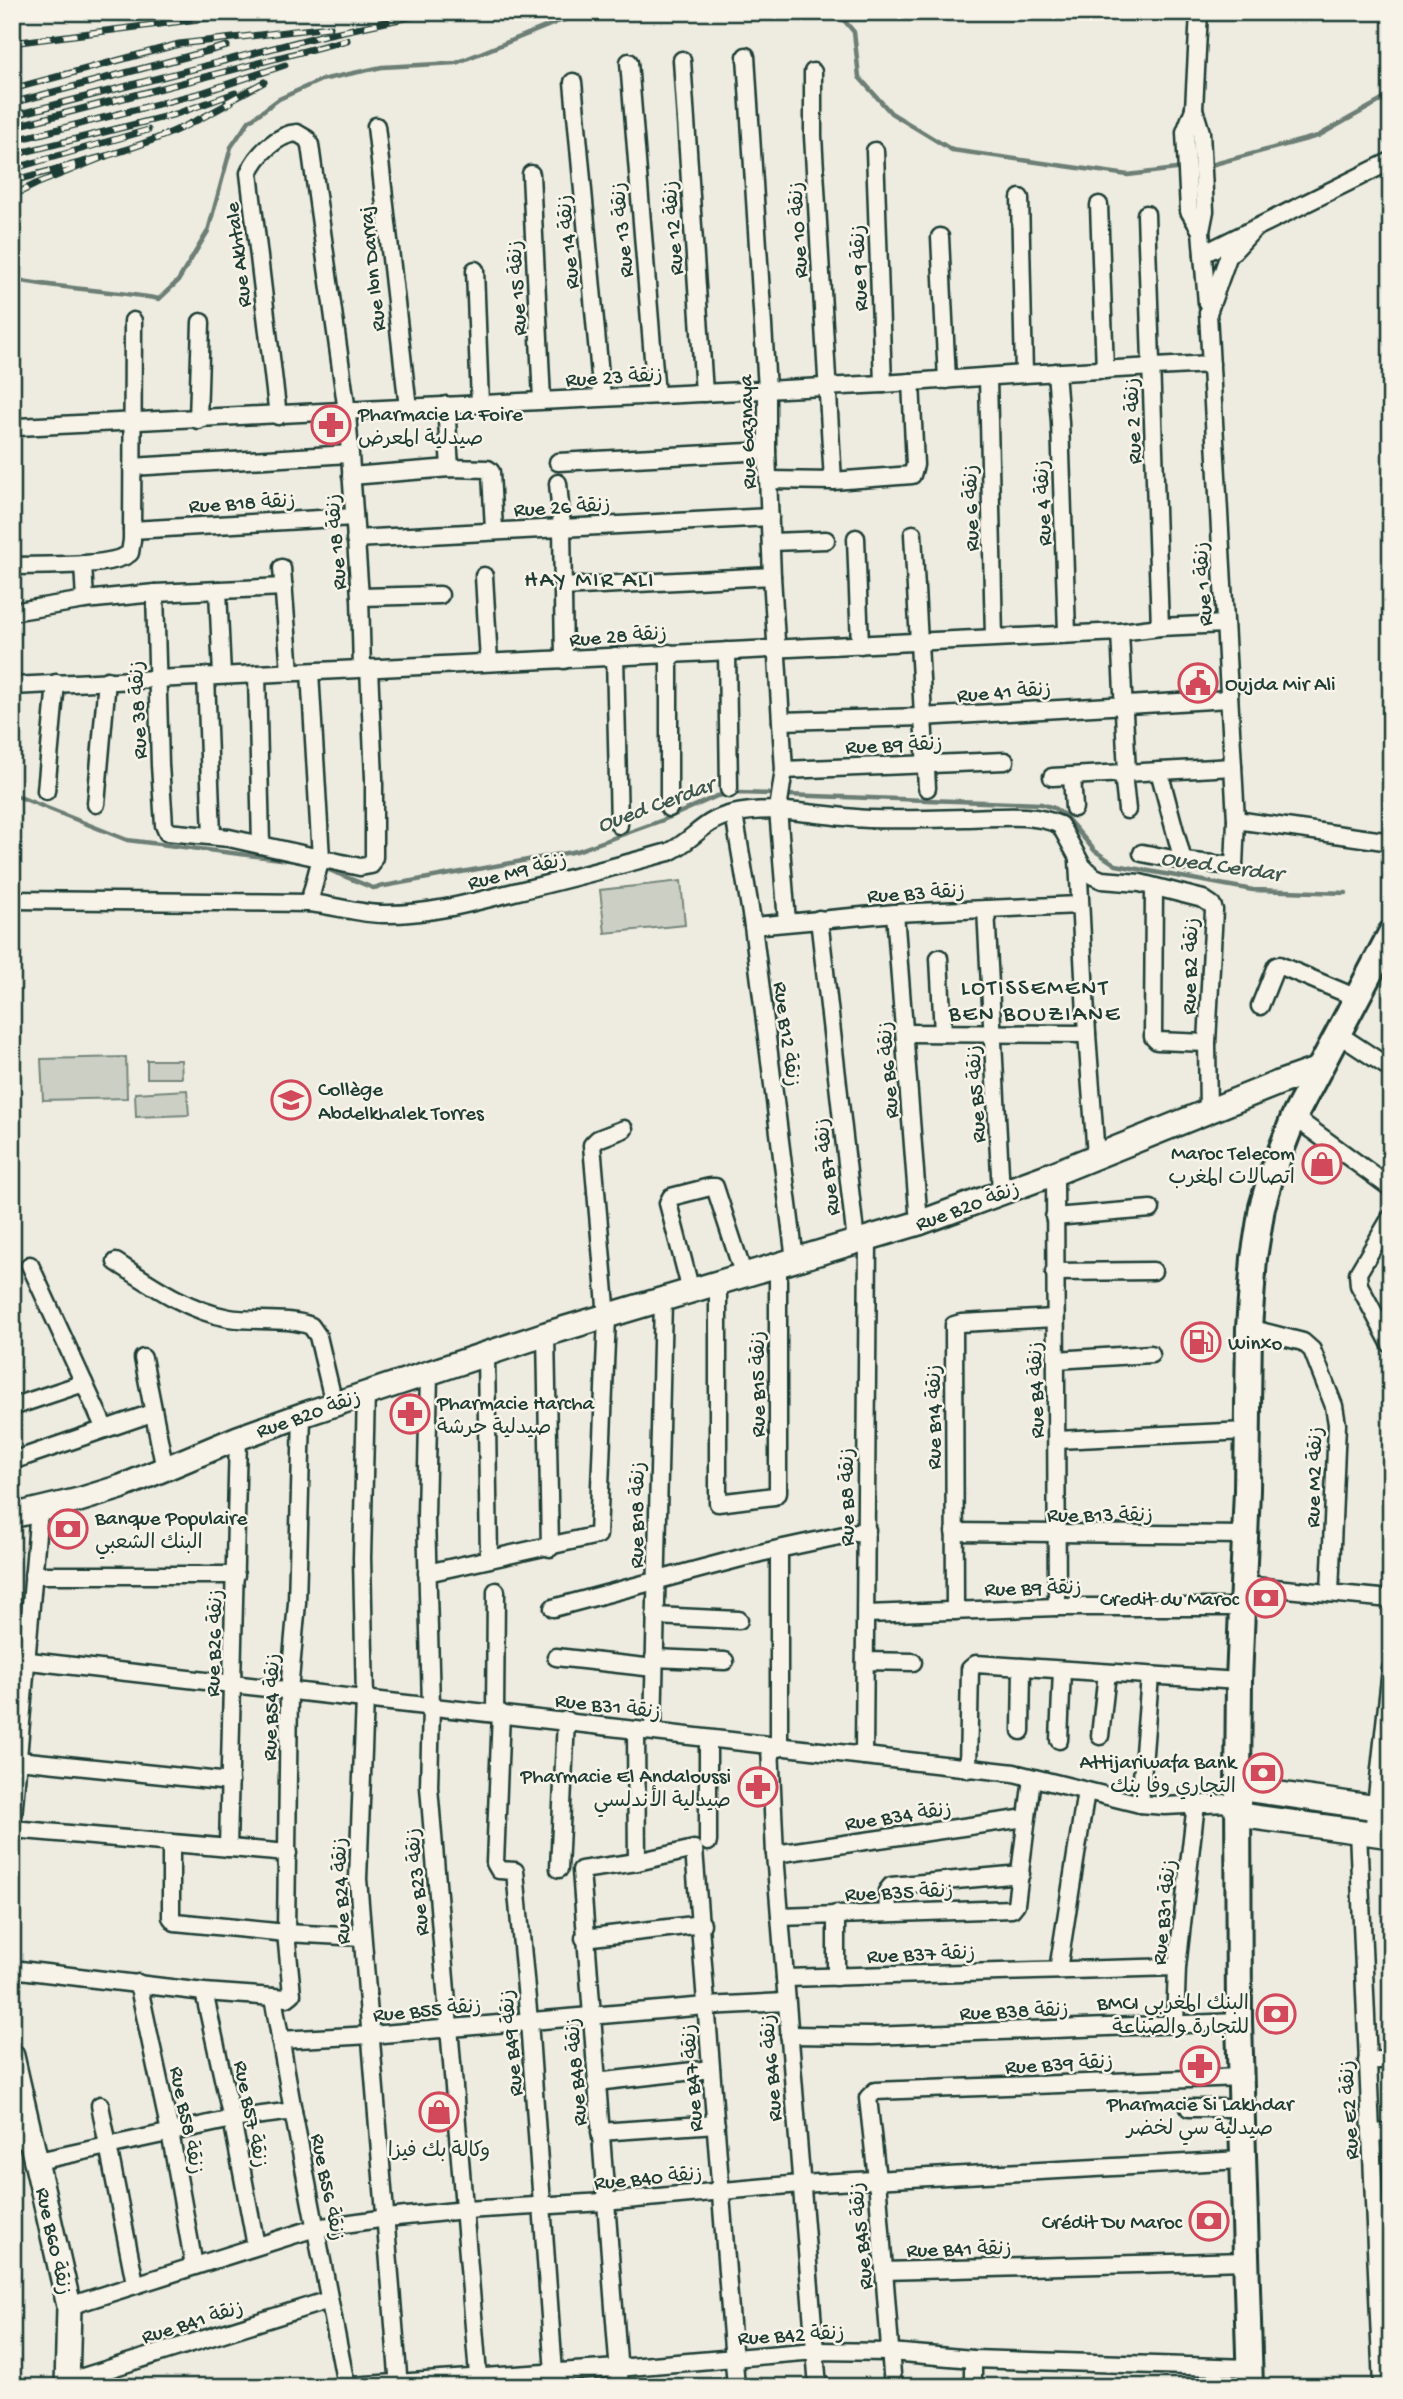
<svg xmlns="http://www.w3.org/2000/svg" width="1403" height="2399" font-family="'Gochi Hand','Playpen Sans Arabic',sans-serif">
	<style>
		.green { fill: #cccfc4; stroke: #76867c; stroke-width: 2 }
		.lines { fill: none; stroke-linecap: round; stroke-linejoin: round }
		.stream { stroke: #6c7e74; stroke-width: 4.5 }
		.street-casing { stroke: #1f3d34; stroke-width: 21 }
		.secondary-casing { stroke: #1f3d34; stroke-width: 28 }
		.primary-casing { stroke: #1f3d34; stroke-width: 30 }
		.street { stroke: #f7f3e8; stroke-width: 16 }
		.secondary { stroke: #f7f3e8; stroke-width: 23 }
		.primary { stroke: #f7f3e8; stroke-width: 24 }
		.rail-casing { stroke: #1f3d34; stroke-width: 7 }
		.rail { stroke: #f7f3e8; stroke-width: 4.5; stroke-dasharray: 13; stroke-linecap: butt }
		.labels { text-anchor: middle; stroke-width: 5; stroke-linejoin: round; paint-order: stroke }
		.street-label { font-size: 21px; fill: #1f3d34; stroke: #f7f3e8 }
		.poi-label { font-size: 21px; fill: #1f3d34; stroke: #f7f3e8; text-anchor: start }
		.neighbourhood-label { font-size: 23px; letter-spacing: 2px; fill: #1f3d34; stroke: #f7f3e8 }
		.water-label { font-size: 23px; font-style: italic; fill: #3f584f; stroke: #f7f3e8 }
	</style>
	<rect width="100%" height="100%" fill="#eeece1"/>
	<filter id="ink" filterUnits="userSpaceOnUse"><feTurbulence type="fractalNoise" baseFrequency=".0143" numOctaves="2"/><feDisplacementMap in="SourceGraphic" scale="14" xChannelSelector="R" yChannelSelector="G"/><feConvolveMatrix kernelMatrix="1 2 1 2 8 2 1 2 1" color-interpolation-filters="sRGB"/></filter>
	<g filter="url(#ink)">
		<g class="green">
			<path d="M681 881 685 925 605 933 600 890Z"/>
			<path d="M126 1057 127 1098 43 1100 41 1059Z"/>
			<path d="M147 1060H181L182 1078H147Z"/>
			<path d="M187 1090 189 1115 136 1117 135 1093Z"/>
		</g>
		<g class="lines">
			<g class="stream">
				<path d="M837 12 854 32 859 77 891 113 952 150 1128 175 1184 168"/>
				<path d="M1207 166 1318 136 1391 95"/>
				<path d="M12 279C61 289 110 290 159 299L178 281 208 231 231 147 249 121 279 99 321 80 382 67 456 63 560 21 596 12"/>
				<path d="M12 794 127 840 305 862"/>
				<path d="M785 795 1041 804 1054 808 1064 815 1095 851 1116 865 1253 890 1346 893"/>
				<path d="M324 868 373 888 577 851 663 820 717 796 738 793 776 794"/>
			</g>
			<g class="street-casing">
				<g id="street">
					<path d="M1199 12 1194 109 1201 132 1205 211 1201 231 1207 303"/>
					<path d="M746 56 767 389V451L772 576 784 770 778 809 787 922"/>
					<path d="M682 60 704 393"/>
					<path d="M629 62 656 395"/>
					<path d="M813 72V136L833 481"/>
					<path d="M573 82 602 397"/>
					<path d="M1194 109 1185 132 1189 211 1201 231"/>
					<path d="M376 126 408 408"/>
					<path d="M875 151 883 384"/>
					<path d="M531 174 542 400"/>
					<path d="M1020 198 1024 374"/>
					<path d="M1099 205 1105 370"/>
					<path d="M1146 214 1160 627"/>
					<path d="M940 237 947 380"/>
					<path d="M1203 254 1391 161"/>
					<path d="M475 270 480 404"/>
					<path d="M1056 372 1060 422 1067 633"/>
					<path d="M988 378 994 637"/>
					<path d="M446 405 450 468"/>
					<path d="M278 416 249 173C256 155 278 134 297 133L307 139 310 145 347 412 360 597 362 668"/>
					<path d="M198 420 201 322"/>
					<path d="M18 427 883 384 1024 374 1211 364"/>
					<path d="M558 462 767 451"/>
					<path d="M132 467 349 454"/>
					<path d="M351 476 450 468 488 469 491 472 494 530"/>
					<path d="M768 480 833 481 912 475 915 465 911 382"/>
					<path d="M558 483 562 527 564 660"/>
					<path d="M132 530 354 517"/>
					<path d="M913 534 927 788"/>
					<path d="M856 538 860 645"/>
					<path d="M355 539 770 517"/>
					<path d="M771 542 826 540"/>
					<path d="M83 564 85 600"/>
					<path d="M12 566C38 565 112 568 130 553L132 540 133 321"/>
					<path d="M282 568 290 672"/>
					<path d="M484 576 489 662"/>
					<path d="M562 587 772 576"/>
					<path d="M218 591 222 675"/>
					<path d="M155 593 160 765 164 825 167 832 229 838 360 867 371 865 374 857V778L369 668"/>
					<path d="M360 597 440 595"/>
					<path d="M12 612 85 600 155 593 284 587"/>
					<path d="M1120 632 1127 773"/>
					<path d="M727 651 729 789"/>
					<path d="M615 656 619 825"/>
					<path d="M257 674 261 845"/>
					<path d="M206 676 212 836"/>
					<path d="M12 686 1120 632 1160 627 1225 624"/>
					<path d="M781 721 922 717 1229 699"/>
					<path d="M784 770 1005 761"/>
					<path d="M1159 771 1183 861"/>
					<path d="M1123 773 1127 810"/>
					<path d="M1072 776 1074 808"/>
					<path d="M1052 777 1233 767"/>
					<path d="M46 791 56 683"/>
					<path d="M96 804 107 680"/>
					<path d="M669 808V653"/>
					<path d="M734 814 753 926 795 1260"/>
					<path d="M1236 820 1391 842"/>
					<path d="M1142 853 1183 861 1234 866 1236 820 1208 313 1228 257 1252 231"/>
					<path d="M1078 860 1087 1034 1096 1156"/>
					<path d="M1154 887 1153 1037 1157 1041 1207 1043"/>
					<path d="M12 900 309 903C334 905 358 914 383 914 427 915 471 903 514 892 566 880 617 866 669 852 694 840 702 821 732 814 777 804 823 817 869 819 901 820 934 819 965 818 995 818 1032 812 1060 825L1083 867 1093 876 1102 880 1140 883 1203 899 1212 905 1214 910 1207 1043 1208 1112"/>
					<path d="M309 903 321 858 310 672"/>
					<path d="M986 909 1001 1193"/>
					<path d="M895 913 919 1223"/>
					<path d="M819 919 856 1242"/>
					<path d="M753 926 895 913 1080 905"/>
					<path d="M939 958 943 1033"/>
					<path d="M1260 1006 1276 966 1279 965 1357 998"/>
					<path d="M905 1033 1087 1034"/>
					<path d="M1338 1034 1391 1069"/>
					<path d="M1294 1117 1391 1188"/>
					<path d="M1055 1173 1057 1607"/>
					<path d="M1054 1217 1151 1209"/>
					<path d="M1391 1217 1358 1273 1359 1285 1391 1345"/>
					<path d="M116 1262C150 1284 188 1311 229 1318 253 1322 289 1317 311 1326L318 1336 334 1404"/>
					<path d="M30 1265 105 1429"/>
					<path d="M1054 1272 1153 1271"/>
					<path d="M718 1283V1503L774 1496 778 1492V1266"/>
					<path d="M691 1291 668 1203 671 1197 710 1187H715L744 1276"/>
					<path d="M1249 1328 1303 1342 1312 1350 1334 1406 1337 1424 1330 1593"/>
					<path d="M546 1334 550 1548"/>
					<path d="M486 1354 489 1559"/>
					<path d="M143 1358 165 1470"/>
					<path d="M1056 1360 1151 1354"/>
					<path d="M429 1373 426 1516 431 1706 429 1787 479 2387"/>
					<path d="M366 1393 362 1558 365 1699 358 1879 399 2387"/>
					<path d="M12 1407 84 1383"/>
					<path d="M1057 1440 1247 1431"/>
					<path d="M12 1461 152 1413"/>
					<path d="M954 1532 1245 1535"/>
					<path d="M779 1549V1748"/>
					<path d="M427 1573 598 1535 607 1317 592 1145 598 1139 624 1129"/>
					<path d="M33 1575H236"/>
					<path d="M1244 1585 1391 1599"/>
					<path d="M553 1608 760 1553 867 1530"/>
					<path d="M955 1611 954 1325 961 1323 1055 1318"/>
					<path d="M866 1614 1057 1607H1243"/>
					<path d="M655 1616 739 1620"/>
					<path d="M556 1657 654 1668"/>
					<path d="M654 1658 725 1661"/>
					<path d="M12 1659 1014 1773 1140 1804 1165 1806 1226 1803 1239 1815"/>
					<path d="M865 1661 913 1662"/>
					<path d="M495 1713 496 1591"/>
					<path d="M501 1713 495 1863 499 1870 515 1871 529 2021 555 2387"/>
					<path d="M636 1730 637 1862"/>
					<path d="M653 1731 663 1300"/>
					<path d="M1021 1731 1022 1667"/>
					<path d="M1100 1736 1107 1673"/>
					<path d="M708 1739V1842"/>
					<path d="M1059 1740 1062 1670"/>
					<path d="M770 1746 775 1854 818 2387"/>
					<path d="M864 1756 868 1239"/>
					<path d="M18 1760 230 1782"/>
					<path d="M968 1769 970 1669 976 1664 1239 1681"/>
					<path d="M1140 1804 1150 1676"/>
					<path d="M12 1829 39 1510"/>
					<path d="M12 1829 288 1853"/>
					<path d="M1358 1831 1382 2387"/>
					<path d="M1373 1833 1391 1669"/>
					<path d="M171 1843V1917L175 1922 286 1933 362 1937"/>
					<path d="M228 1848 238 1438"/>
					<path d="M775 1854 1026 1818"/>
					<path d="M559 1869 566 1720"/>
					<path d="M888 1912 887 1891 891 1886 1021 1874"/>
					<path d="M836 1914V1977"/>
					<path d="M780 1917 1012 1909 1016 1904 1032 1778"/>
					<path d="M584 1938 702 1924"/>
					<path d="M12 1969 204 1992 287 1998 292 1994 286 1933 289 1691 297 1603 302 1415"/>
					<path d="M1058 1970 1086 1791"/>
					<path d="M785 1978 1177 1967"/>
					<path d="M138 1983 170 2132 194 2266"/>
					<path d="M204 1992 232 2119 256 2246"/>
					<path d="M273 1997 293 2111 346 2385"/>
					<path d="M1175 2025 1177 1967 1196 1804"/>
					<path d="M789 2035 871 2036 1239 2022"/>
					<path d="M280 2040 371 2035 706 2006 786 2002"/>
					<path d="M1367 2061 1391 2059"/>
					<path d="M596 2082 711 2069"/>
					<path d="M100 2105 135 2283"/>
					<path d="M1189 2108H1242"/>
					<path d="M600 2132 716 2124"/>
					<path d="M1371 2133 1391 2132"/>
					<path d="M12 2140 32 2139"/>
					<path d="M38 2161 232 2119 293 2111"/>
					<path d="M884 2271 1246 2261"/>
					<path d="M69 2306 315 2228 387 2218 465 2210 604 2202 800 2184 1242 2160"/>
					<path d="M67 2382 329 2300"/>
					<path d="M336 2387 618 2368 815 2351 890 2352 973 2359 1249 2368"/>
					<path d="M620 2387 581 1870 637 1862 694 1849 736 2387"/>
					<path d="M893 2387 877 2179 868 2098 875 2091 1241 2077"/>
					<path d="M973 2387V2359"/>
				</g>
			</g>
			<g class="secondary-casing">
				<g id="secondary">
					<path d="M12 1516 79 1500 121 1487 238 1438 302 1415 546 1334 919 1223 1055 1173 1281 1082 1318 1069"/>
					<path d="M1238 1788 1391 1810"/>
					<path d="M1239 1815 1391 1836"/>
					<path d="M12 2056 69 2306 67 2387"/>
				</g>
			</g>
			<g class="primary-casing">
				<path id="primary" d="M1250 2387 1239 2022 1238 1788 1239 1681 1247 1490 1249 1328 1254 1258 1262 1207 1271 1176 1294 1117 1391 933"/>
			</g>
			<use href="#street" class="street"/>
			<use href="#secondary" class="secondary"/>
			<use href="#primary" class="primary"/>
			<g class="rail-casing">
				<g id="rail">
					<path d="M12 43 253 12"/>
					<path d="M12 89 179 44 330 27"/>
					<path d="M227 102 264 82"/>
					<path d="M12 103 227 46"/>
					<path d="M12 116 320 36 433 12"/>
					<path d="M12 127 347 40"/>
					<path d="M12 141 201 93 285 65"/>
					<path d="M12 155 176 114 235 93"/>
					<path d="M106 156C155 141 187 127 231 102"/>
					<path d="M12 169 148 130"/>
					<path d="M12 181 106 156 36 184 12 196"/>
				</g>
			</g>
			<use href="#rail" class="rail"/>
		</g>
	</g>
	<defs>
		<g id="pharmacy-ring" transform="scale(2.0125)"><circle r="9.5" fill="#f7f3e8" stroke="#d1495b" stroke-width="1.5"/><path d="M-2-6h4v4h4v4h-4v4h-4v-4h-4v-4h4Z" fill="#d1495b"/></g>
		<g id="civic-ring" transform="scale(2.0125)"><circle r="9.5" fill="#f7f3e8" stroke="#d1495b" stroke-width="1.5"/><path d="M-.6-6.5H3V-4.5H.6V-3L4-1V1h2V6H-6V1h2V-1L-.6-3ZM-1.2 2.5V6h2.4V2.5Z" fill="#d1495b"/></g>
		<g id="school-ring" transform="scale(2.0125)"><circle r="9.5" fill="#f7f3e8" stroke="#d1495b" stroke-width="1.5"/><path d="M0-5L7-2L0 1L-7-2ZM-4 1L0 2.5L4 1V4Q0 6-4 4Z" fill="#d1495b"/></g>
		<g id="shop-ring" transform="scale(2.0125)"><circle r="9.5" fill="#f7f3e8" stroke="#d1495b" stroke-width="1.5"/><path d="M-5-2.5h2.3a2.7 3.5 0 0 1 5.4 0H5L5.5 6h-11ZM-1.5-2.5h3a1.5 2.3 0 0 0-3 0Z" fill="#d1495b"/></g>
		<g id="fuel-ring" transform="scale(2.0125)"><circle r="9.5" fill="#f7f3e8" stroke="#d1495b" stroke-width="1.5"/><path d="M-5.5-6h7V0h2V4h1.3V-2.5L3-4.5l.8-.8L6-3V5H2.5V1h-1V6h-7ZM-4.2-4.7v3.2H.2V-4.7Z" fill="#d1495b"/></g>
		<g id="bank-ring" transform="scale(2.0125)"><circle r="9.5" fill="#f7f3e8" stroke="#d1495b" stroke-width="1.5"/><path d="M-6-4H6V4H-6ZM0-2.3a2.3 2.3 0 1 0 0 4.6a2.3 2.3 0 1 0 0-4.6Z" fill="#d1495b"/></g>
	</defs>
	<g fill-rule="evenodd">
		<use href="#pharmacy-ring" x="331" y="425"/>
		<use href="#civic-ring" x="1198" y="683"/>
		<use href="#school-ring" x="291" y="1100"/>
		<use href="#shop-ring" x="1322" y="1164"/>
		<use href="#fuel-ring" x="1201" y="1342"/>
		<use href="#pharmacy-ring" x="410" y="1414"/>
		<use href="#bank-ring" x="68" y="1529"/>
		<use href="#bank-ring" x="1266" y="1598"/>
		<use href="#bank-ring" x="1263" y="1773"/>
		<use href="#pharmacy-ring" x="758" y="1787"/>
		<use href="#bank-ring" x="1276" y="2014"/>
		<use href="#pharmacy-ring" x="1200" y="2066"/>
		<use href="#shop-ring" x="439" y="2112"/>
		<use href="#bank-ring" x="1209" y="2221"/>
	</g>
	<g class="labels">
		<g class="street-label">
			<text transform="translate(672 228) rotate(-94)" y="7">Rue 12 زنقة</text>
			<text transform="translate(621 230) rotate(-95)" y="7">Rue 13 زنقة</text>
			<text transform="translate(797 230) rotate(-93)" y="7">Rue 10 زنقة</text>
			<text transform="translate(567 242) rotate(-95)" y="7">Rue 14 زنقة</text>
			<text transform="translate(237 255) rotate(-97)" y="7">Rue Akhtale</text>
			<text transform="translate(858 268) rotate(-92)" y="7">Rue 9 زنقة</text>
			<text transform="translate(371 269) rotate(-96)" y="7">Rue Ibn Darraj</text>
			<text transform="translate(516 288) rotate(-93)" y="7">Rue 15 زنقة</text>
			<text transform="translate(614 376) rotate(-3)" y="7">Rue 23 زنقة</text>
			<text transform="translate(1132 421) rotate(-92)" y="7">Rue 2 زنقة</text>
			<text transform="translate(746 432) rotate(-92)" y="7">Rue Gaznaya</text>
			<text transform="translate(242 502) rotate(-3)" y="7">Rue B18 زنقة</text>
			<text transform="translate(1042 503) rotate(-92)" y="7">Rue 4 زنقة</text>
			<text transform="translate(562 506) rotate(-3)" y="7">Rue 26 زنقة</text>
			<text transform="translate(970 508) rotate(-91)" y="7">Rue 6 زنقة</text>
			<text transform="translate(335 542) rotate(-94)" y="7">Rue 18 زنقة</text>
			<text transform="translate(1202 584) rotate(-93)" y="7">Rue زنقة 1</text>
			<text transform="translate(618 635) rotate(-4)" y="7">Rue 28 زنقة</text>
			<text transform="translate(1004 691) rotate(-4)" y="7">Rue 41 زنقة</text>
			<text transform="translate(137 710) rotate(-92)" y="7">Rue 38 زنقة</text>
			<text transform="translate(894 744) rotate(-2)" y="7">Rue B9 زنقة</text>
			<text transform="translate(517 870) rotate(-14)" y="7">Rue M9 زنقة</text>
			<text transform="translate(916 892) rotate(-3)" y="7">Rue B3 زنقة</text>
			<text transform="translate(1189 966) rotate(-88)" y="7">Rue B2 زنقة</text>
			<text transform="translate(788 1034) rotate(83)" y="7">Rue B12 زنقة</text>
			<text transform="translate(887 1070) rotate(-94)" y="7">Rue B6 زنقة</text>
			<text transform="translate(975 1094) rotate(-93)" y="7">Rue B5 زنقة</text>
			<text transform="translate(826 1167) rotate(-97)" y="7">Rue B7 زنقة</text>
			<text transform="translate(967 1205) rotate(-20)" y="7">Rue B20 زنقة</text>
			<text transform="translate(757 1384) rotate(-90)" y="7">Rue B15 زنقة</text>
			<text transform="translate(1035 1390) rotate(-91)" y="7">Rue B4 زنقة</text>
			<text transform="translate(308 1413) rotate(-19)" y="7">Rue B20 زنقة</text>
			<text transform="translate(933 1417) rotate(-90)" y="7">Rue B14 زنقة</text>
			<text transform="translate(1313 1477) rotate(-88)" y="7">Rue M2 زنقة</text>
			<text transform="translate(846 1497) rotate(-90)" y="7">Rue B8 زنقة</text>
			<text x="1100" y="1521">Rue B13 زنقة</text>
			<text transform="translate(636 1515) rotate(-89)" y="7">Rue B18 زنقة</text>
			<text transform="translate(1033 1587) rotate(-1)" y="7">Rue B9 زنقة</text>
			<text transform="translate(213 1643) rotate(-88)" y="7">Rue B26 زنقة</text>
			<text transform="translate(608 1705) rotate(7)" y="7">Rue B31 زنقة</text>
			<text transform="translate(270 1707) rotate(-88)" y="7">Rue B54 زنقة</text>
			<text transform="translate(898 1815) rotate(-8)" y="7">Rue B34 زنقة</text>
			<text transform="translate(416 1882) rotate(-95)" y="7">Rue B23 زنقة</text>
			<text transform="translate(340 1891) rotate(-92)" y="7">Rue B24 زنقة</text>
			<text transform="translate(899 1891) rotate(-2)" y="7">Rue B35 زنقة</text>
			<text transform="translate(1163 1912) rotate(-84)" y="7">Rue B31 زنقة</text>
			<text transform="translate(921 1953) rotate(-2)" y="7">Rue B37 زنقة</text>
			<text transform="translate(427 2009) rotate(-5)" y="7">Rue B55 زنقة</text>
			<text transform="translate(1014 2010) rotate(-2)" y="7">Rue B38 زنقة</text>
			<text transform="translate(510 2043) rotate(-95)" y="7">Rue B49 زنقة</text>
			<text transform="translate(1059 2063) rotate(-3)" y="7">Rue B39 زنقة</text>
			<text transform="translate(770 2068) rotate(-94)" y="7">Rue B46 زنقة</text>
			<text transform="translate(575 2072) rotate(-94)" y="7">Rue B48 زنقة</text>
			<text transform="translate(691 2078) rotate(-94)" y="7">Rue B47 زنقة</text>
			<text transform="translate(1348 2110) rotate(-93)" y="7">Rue E2 زنقة</text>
			<text transform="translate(252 2114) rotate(79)" y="7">Rue B57 زنقة</text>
			<text transform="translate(188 2120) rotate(79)" y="7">Rue B58 زنقة</text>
			<text transform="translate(648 2177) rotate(-5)" y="7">Rue B40 زنقة</text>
			<text transform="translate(329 2187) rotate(79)" y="7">Rue B56 زنقة</text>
			<text transform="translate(860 2236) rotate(-95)" y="7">Rue B45 زنقة</text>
			<text transform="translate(55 2241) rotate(78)" y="7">Rue B60 زنقة</text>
			<text transform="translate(959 2248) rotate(-1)" y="7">Rue B41 زنقة</text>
			<text transform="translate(192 2321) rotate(-17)" y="7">Rue B41 زنقة</text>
			<text transform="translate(791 2334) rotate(-3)" y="7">Rue B42 زنقة</text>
		</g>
		<g class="poi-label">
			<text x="358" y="420">Pharmacie La Foire<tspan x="358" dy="24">صيدلية المعرض</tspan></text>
			<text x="1225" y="690">Oujda Mir Ali</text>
			<text x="318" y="1095">Collège<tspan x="318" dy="24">Abdelkhalek Torres</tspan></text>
			<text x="1295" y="1159" text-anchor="end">Maroc Telecom<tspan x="1295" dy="24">اتصالات المغرب</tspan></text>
			<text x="1228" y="1349">Winxo</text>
			<text x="437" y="1409">Pharmacie Harcha<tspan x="437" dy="24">صيدلية حرشة</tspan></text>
			<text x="95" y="1524">Banque Populaire<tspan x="95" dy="24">البنك الشعبي</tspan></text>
			<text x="1239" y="1605" text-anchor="end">Credit du Maroc</text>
			<text x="1236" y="1768" text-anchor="end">Attijariwafa Bank<tspan x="1236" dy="24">التجاري وفا بنك</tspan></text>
			<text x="731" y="1782" text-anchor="end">Pharmacie El Andaloussi<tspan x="731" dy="24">صيدلية الأندلسي</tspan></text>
			<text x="1249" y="2009" text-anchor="end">BMCI البنك المغربي<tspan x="1249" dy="24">للتجارة والصناعة</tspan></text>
			<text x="1200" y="2110" text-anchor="middle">Pharmacie Si Lakhdar<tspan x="1200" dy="24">صيدلية سي لخضر</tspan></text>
			<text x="439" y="2156" text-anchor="middle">وكالة بك فيزا</text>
			<text x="1182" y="2228" text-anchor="end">Crédit Du Maroc</text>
		</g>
		<g class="neighbourhood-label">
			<text x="590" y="586">HAY MIR ALI</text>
			<text x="1035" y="994">LOTISSEMENT<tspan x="1035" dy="26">BEN BOUZIANE</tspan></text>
		</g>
		<g class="water-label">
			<text transform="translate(655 803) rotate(-20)" y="8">Oued Cerdar</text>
			<text transform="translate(1222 864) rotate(8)" y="8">Oued Cerdar</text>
		</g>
	</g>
	<rect width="1403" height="2399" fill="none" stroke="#f7f3e8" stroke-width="42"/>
	<rect x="21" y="21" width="1361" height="2357" fill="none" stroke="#1f3d34" stroke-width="2.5" filter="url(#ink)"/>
</svg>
